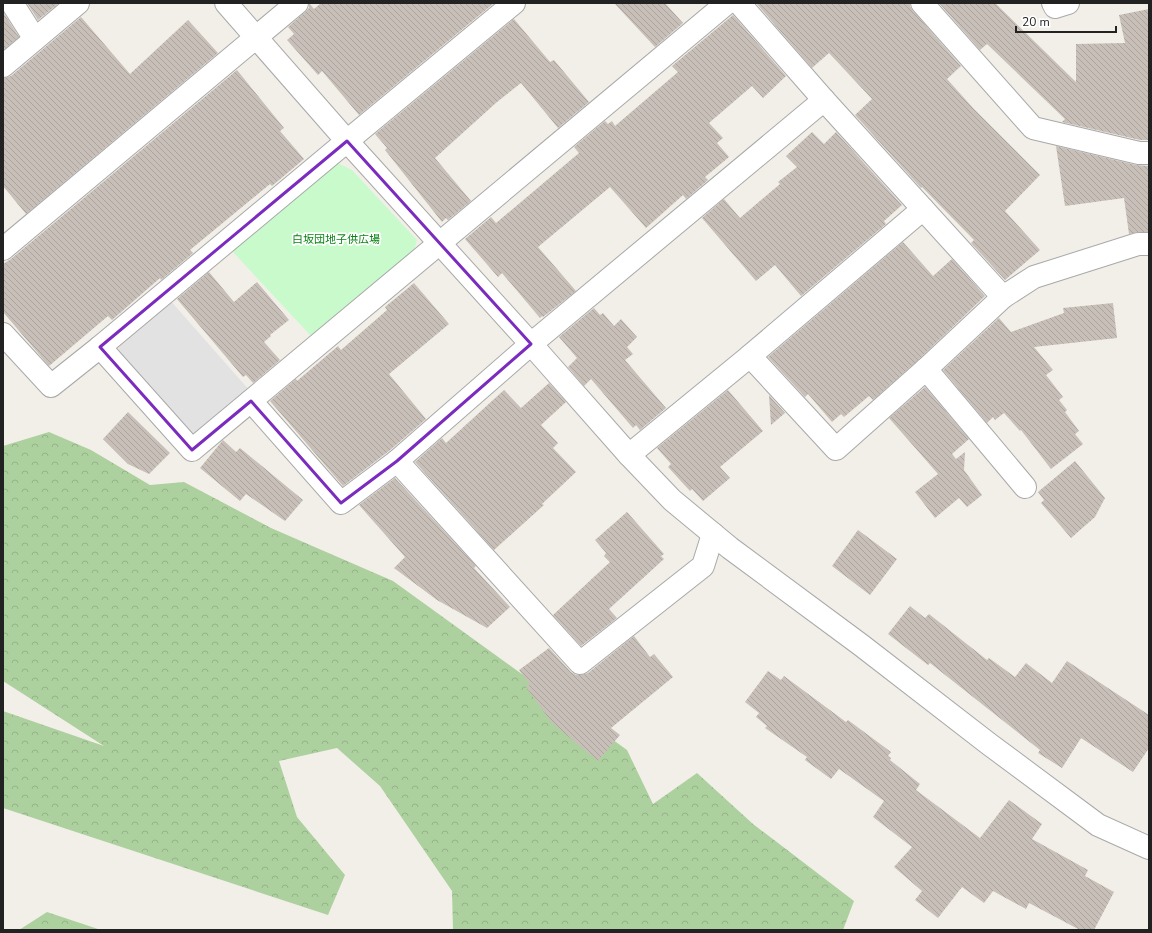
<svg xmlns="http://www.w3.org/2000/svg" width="1152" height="933" font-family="'Nunito Sans','Noto Sans JP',sans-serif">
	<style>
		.forest { fill: url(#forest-crowns) }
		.park { fill: #c8facc }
		.parking { fill: #e2e2e2 }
		.building { fill: url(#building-back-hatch) }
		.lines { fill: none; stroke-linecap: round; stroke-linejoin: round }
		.street-casing { stroke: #a9a9a9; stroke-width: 24 }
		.street { stroke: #fff; stroke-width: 22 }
		.marked { fill: none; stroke: #7b2cbf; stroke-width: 3; stroke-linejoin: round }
		.labels { text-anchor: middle; stroke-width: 3.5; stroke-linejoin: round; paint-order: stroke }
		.park-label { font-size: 11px; fill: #0c8416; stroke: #fff }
	</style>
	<defs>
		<pattern id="forest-crowns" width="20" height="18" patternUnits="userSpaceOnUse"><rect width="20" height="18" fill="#add19e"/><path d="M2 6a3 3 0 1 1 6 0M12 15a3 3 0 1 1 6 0" fill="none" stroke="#95b388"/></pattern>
		<pattern id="building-back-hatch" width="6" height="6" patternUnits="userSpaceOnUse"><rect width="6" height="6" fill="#c7bfb8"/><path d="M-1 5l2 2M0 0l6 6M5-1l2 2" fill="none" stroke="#aba49e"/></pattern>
	</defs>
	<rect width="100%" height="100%" fill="#f2efe9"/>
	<g class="forest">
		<path d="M49 432 91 450 150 485 184 482 271 528 393 581 627 750 653 804 697 773 753 824 854 901 843 930H453L452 891 380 786 337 748 279 761 297 817 345 875 328 915 3 808V711L104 746 3 681V446Z"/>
		<path d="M47 912 101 930H19Z"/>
	</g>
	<path class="park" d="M335 162 352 170 417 240 414 251 311 336 232 251Z"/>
	<path class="parking" d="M169 299 250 391 199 434 188 433 118 354 119 343Z"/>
	<g class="building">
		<path d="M27 3H59L38 20Z"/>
		<path d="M309 3 314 9 321 3H494L359 115 322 71 318 75 287 40 294 34 288 27 305 12 309 8Z"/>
		<path d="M614 3H665L683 23 655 47Z"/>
		<path d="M756 3H910V6L913 11 961 66 947 79 974 109 1040 175 1005 211 1040 250 1005 280 971 243 974 240 922 187 921 188 855 115 872 99 829 53 812 68Z"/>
		<path d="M939 3H995L1076 82V44L1125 43 1119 15 1149 9V140H1140L1062 122 1065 119 987 44 980 50Z"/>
		<path d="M3 12 19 37 3 50Z"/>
		<path d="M733 15 786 76 763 98 752 86 709 123 723 138 717 143 729 157 705 177 708 180 686 199 683 195 646 228 610 187 538 247 576 291 543 317 542 316 540 318 502 273 498 277 465 239 491 217 496 223 579 153 574 147 605 121 608 124 612 121 615 126 678 72 672 66Z"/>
		<path d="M81 17 130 74 188 20 218 53 26 214 3 186V78L11 76Z"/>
		<path d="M514 19 550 62 554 60 589 102 558 128 521 83 497 102 435 158 471 201 448 220 446 218 442 222 385 150 387 148 375 134Z"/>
		<path d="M237 70 284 128 280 131 304 159 272 186 270 184 190 250 193 253 161 280 160 278 112 320 108 316 49 366 3 312V264L11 259Z"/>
		<path d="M812 132 824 144 836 132 902 205 884 221 886 224 801 296 775 265 756 281 702 218 724 199 740 218 780 184 778 182 797 167 786 156Z"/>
		<path d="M1056 146 1136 165 1149 166V232H1138L1129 234 1124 198 1065 206Z"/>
		<path d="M903 242 933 276 952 259 985 296 918 360 873 400 869 396 844 417 841 414 832 422 808 394 805 397 768 357Z"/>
		<path d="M209 272 234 302 257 282 289 320 270 335 271 336 264 342 280 360 253 383 246 375 243 377 177 299Z"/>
		<path d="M414 283 449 324 389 374 426 419 389 451 343 486 270 401 296 379 297 381 338 346 341 350 387 310 385 307Z"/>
		<path d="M1113 303 1117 338 1034 347 1053 370 1046 375 1063 397 1059 400 1067 410 1065 412 1079 431 1075 434 1083 444 1051 469 1021 430 1020 431 1004 413 995 420 993 417 987 423 943 370 999 318 1011 332 1064 313 1063 308Z"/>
		<path d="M594 308 600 315 603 313 614 326 621 319 637 337 627 347 633 354 625 360 666 408 640 430 636 425 633 428 591 379 584 386 568 367 577 358 559 337Z"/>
		<path d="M549 383 566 402 541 425 558 443 553 448 576 472 542 504 544 505 494 550 415 462 442 438 446 443 504 390 521 408Z"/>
		<path d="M925 387 969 439 952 454 956 459 965 452 964 470 982 495 967 507 959 498 935 518 915 492 938 474 889 418Z"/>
		<path d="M728 390 763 431 720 467 730 478 703 501 692 489 690 491 668 467 671 464 657 448Z"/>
		<path d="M769 395 785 413 771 425Z"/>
		<path d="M128 412 170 453 149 474 128 464 103 439Z"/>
		<path d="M223 440 236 452 240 448 303 500 285 521 246 494 240 501 200 468Z"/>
		<path d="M1075 461 1105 498 1095 517 1071 538 1041 503 1044 500 1038 492Z"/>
		<path d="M395 478 476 566 474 568 510 607 487 628 437 600 394 568 405 557 359 505Z"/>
		<path d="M627 512 664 554 661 556 664 559 609 609 617 618 581 646 553 615 610 562 604 556 606 553 595 540Z"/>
		<path d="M858 530 897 559 870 595 832 566Z"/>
		<path d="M910 606 925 618 929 614 987 660 989 658 1015 677 1026 663 1052 683 1067 661 1149 715V748L1133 772 1081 738 1062 768 1038 753 1040 750 930 663 928 665 888 634Z"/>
		<path d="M634 636 650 657 654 654 673 677 611 728 620 735 598 761 552 723 526 687 530 685 519 670 549 648 571 672 576 675H582L588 673Z"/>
		<path d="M768 671 781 680 784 676 846 722 848 720 891 752 888 756 891 758 890 760 920 784 916 790 980 838 1009 800 1042 824 1032 839 1088 870 1085 876 1114 892 1094 930H1080L1029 903 1026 909 993 891 984 903 962 887 938 918 915 900 922 891 894 867 912 847 873 817 884 801 839 769 831 779 805 760 807 757 765 728 767 726 756 717 759 713 745 702Z"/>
	</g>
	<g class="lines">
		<g class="street-casing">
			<g id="street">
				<path d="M12 3 35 39"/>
				<path d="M226 3 347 141 531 344 629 455 672 500 730 548 861 645 989 744 1098 825 1149 848"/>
				<path d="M739 3 824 100 1003 297"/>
				<path d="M922 3 1033 128 1139 153H1149"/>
				<path d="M1053 3 1055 7 1068 3"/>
				<path d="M3 66 78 3"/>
				<path d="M3 249 297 3"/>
				<path d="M3 334 51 386 100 347 347 141 514 3"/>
				<path d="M100 347 192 450 727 3"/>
				<path d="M750 356 923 209"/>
				<path d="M926 369 1025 487"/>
				<path d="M251 401 341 503 397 461 531 344 824 100"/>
				<path d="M629 455 750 356 836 449 926 369 1003 297 1034 277 1138 244H1149"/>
				<path d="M397 461 580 663 703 566 713 534"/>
			</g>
		</g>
		<use href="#street" class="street"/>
	</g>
	<path class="marked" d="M347 141 531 344 397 461 341 503 251 401 192 450 100 347Z"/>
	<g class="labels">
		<g class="park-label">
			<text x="336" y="243">白坂団地子供広場</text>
		</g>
	</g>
	<rect width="1152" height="933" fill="none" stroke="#222222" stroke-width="8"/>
	<path d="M1016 26v6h100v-6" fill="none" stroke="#222222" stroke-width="2"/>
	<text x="1022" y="26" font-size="12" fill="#222222" stroke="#ffffff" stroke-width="3" paint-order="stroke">20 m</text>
</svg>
